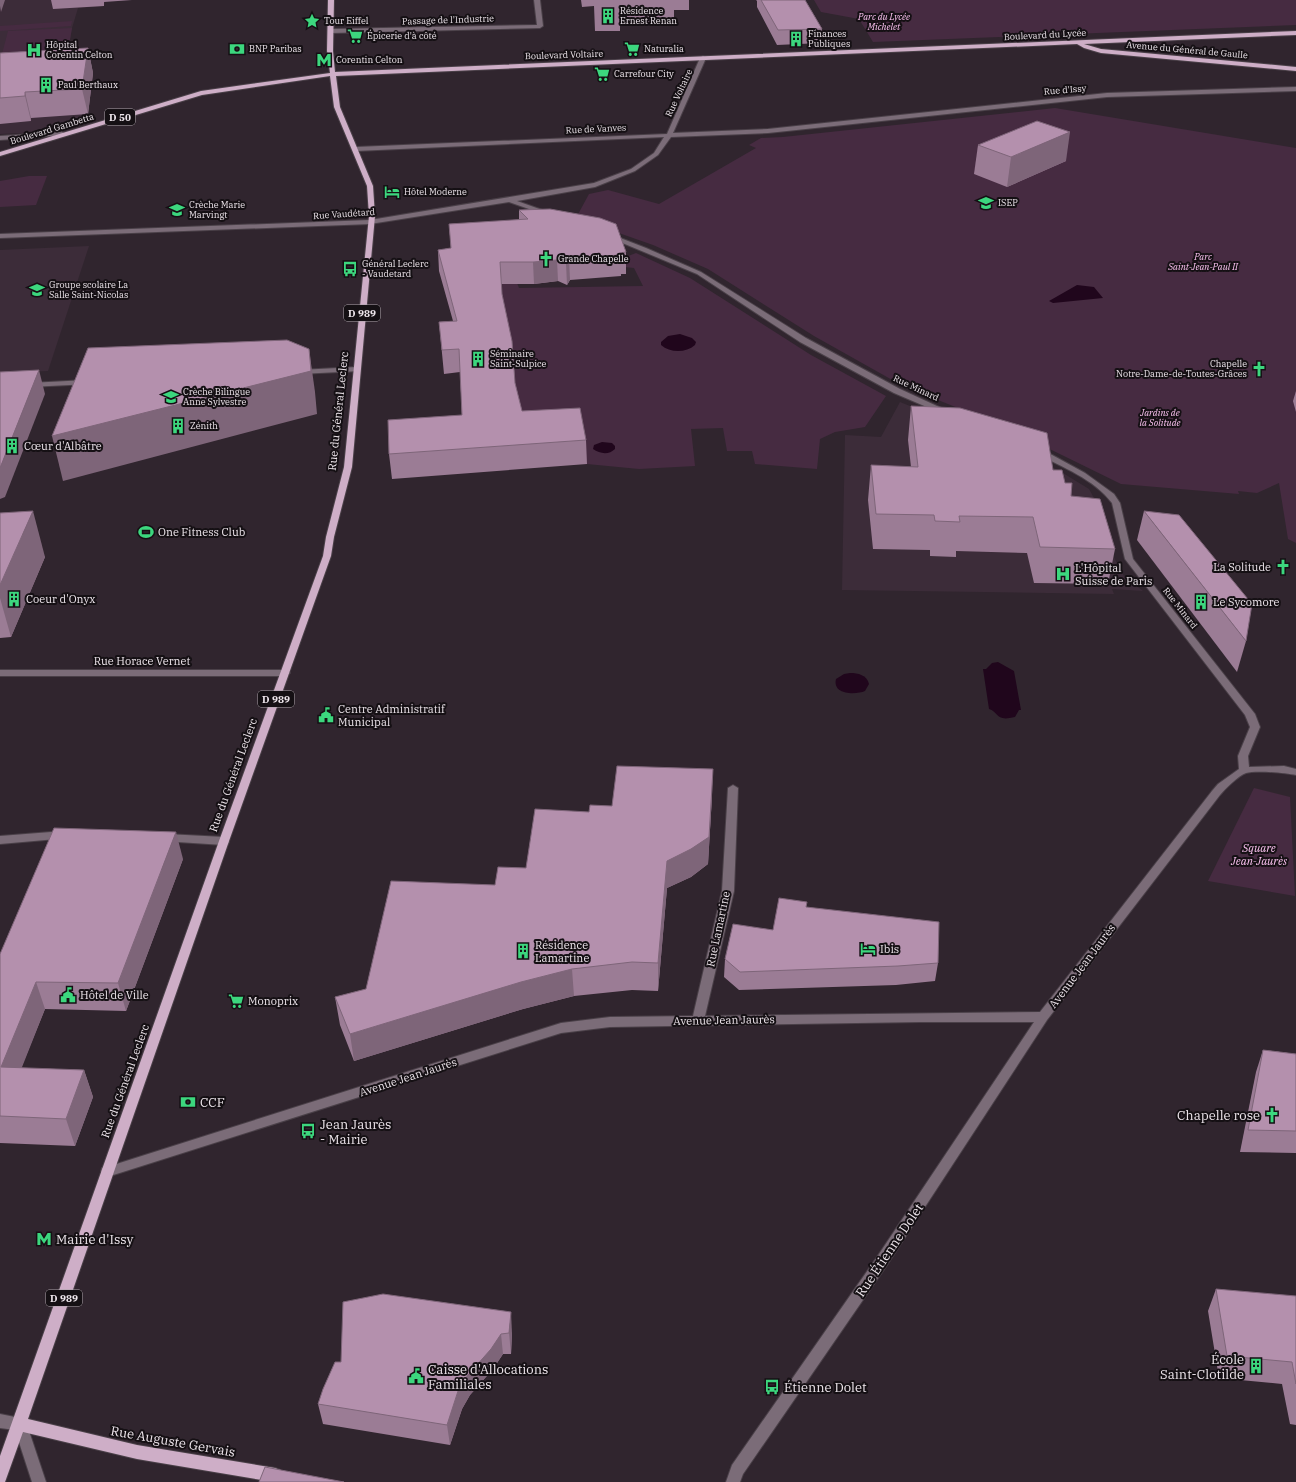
<svg xmlns="http://www.w3.org/2000/svg" width="1296" height="1482" font-family="'IBM Plex Serif',serif">
	<style>
		.built { fill: #3c2c39 }
		.green { fill: #462b41 }
		.water { fill: #20061c }
		.lines { fill: none; stroke-linecap: round; stroke-linejoin: round }
		.minor-casing { stroke: #4a4048; stroke-width: 2 }
		.major-casing { stroke: #4a4048; stroke-width: 2 }
		.minor { fill: #7b6c78; fill-rule: evenodd }
		.major { fill: #ceaec7; fill-rule: evenodd }
		.wall { fill: #9b7c95 }
		.shaded-wall { fill: #7e6579 }
		.building { fill: #b490ad; stroke: #7e6579 }
		.labels { text-anchor: middle; stroke-width: 4; stroke-linejoin: round; paint-order: stroke }
		.far-poi-label { font-size: 9px; fill: #ede5eb; stroke: #151014; text-anchor: start }
		.far-park-label { font-size: 9px; font-style: italic; fill: #fdc3f2; stroke: #151014 }
		.far-street-label { font-size: 9px; fill: #ede5eb; stroke: #151014 }
		.shield { fill: #151014; stroke: #aca5aa; stroke-width: 1 }
		.shield-label { font-size: 10px; font-weight: bold; fill: #ede5eb }
		.street-label { font-size: 11px; fill: #ede5eb; stroke: #151014 }
		.poi-label { font-size: 11px; fill: #ede5eb; stroke: #151014; text-anchor: start }
		.park-label { font-size: 11px; font-style: italic; fill: #fdc3f2; stroke: #151014 }
		.near-poi-label { font-size: 13px; fill: #ede5eb; stroke: #151014; text-anchor: start }
		.near-street-label { font-size: 13px; fill: #ede5eb; stroke: #151014 }
	</style>
	<rect width="100%" height="100%" fill="#30252e"/>
	<g class="built">
		<path d="M0 0H105L104 6 78 8 72 28 64 74 93 73 87 117 41 132 0 134Z"/>
		<path d="M89 246 48 371 0 373V250Z"/>
		<path d="M900 402 1004 444 1058 470 1089 489 1094 498 1109 548 1124 576 1143 591 1112 589 1114 594 842 590 845 435 881 437Z"/>
	</g>
	<g class="green">
		<path d="M814 0H1296V25L873 42 859 19 821 12Z"/>
		<path d="M72 21 71 26 0 31V26Z"/>
		<path d="M72 28 64 75 1 58 8 31Z"/>
		<path d="M1055 108 1296 148V543L1288 539 1279 483 1257 493 1238 491 1239 494 1121 484 1003 426 903 386 814 336 708 269 653 245 576 218 589 194 608 190 659 204 756 148 749 145 761 138 783 137Z"/>
		<path d="M29 176H47L36 205 0 207V181Z"/>
		<path d="M636 253 690 278 811 355 886 396 865 427 835 432 820 439 817 469 755 464 752 451H727L723 428 691 429 695 466 639 469 587 464 580 431 514 435 510 371 515 370 510 342 491 280 515 278 519 288 643 286 634 268 605 265Z"/>
		<path d="M1254 788 1290 797 1295 896 1208 881Z"/>
	</g>
	<g class="water">
		<path d="M1077 285 1094 287 1103 298 1053 303 1049 301Z"/>
		<path d="M680 334 692 338 696 342 695 345C686 353 670 353 661 345V342L668 336Z"/>
		<path d="M602 442 612 443 615 446V449C609 455 600 454 593 449L594 445Z"/>
		<path d="M998 662 1014 671 1021 710H1019L1015 717C995 722 999 712 989 709L983 669H986L992 663Z"/>
		<path d="M850 673C858 673 867 675 869 684L865 691C856 695 832 695 836 679L844 674Z"/>
	</g>
	<g class="lines">
		<g class="minor-casing">
			<g id="minor">
				<path d="M534 0H540L543 26 540 28 331 33 328 31 331 29 537 25Z"/>
				<path d="M703 56 706 58 673 133 768 129 1107 93 1296 87V91L1107 97 768 133 671 137 658 155 635 171 595 187 517 201 548 212V214L546 215 509 202 370 224 0 238V234L370 220 594 183 631 169 654 153 664 137 356 151 353 149 356 147 667 134 700 58Z"/>
				<path d="M62 132 64 133V135L0 140V136Z"/>
				<path d="M610 234 646 248 701 272 806 338 900 389 950 412 946 414H943L894 393 800 342 697 274 608 237V235Z"/>
				<path d="M357 367H360V371L299 374 295 372 299 370Z"/>
				<path d="M87 380 91 382 90 384 29 387 25 385 29 383Z"/>
				<path d="M1037 450H1043L1085 473 1114 494 1120 503 1133 559 1255 714 1260 727 1248 756 1249 767 1284 766 1296 769V775C1286 773 1256 770 1246 773 1238 776 1225 789 1220 795L1047 1020 887 1265 743 1474 740 1482H726L732 1465 877 1257 1034 1022H920L610 1027 561 1033 107 1177 102 1176 101 1172 102 1168 107 1167 561 1023 610 1017 693 1016 722 891 728 788 733 785 738 788 734 891 705 1016 1040 1012 1212 791 1218 784 1239 769 1238 756 1250 727 1245 715 1125 559 1112 503C1094 479 1062 467 1037 454Z"/>
				<path d="M0 670H285L290 673 285 676H0Z"/>
				<path d="M64 831 69 835 68 838 0 844V836Z"/>
				<path d="M166 834 224 837 228 838 229 841 228 844 224 845 162 841 161 838Z"/>
				<path d="M0 1414 25 1419 46 1482H32L15 1430 0 1428Z"/>
			</g>
		</g>
		<g class="major-casing">
			<path id="major" d="M328 0H334L333 51 335 72 1296 31V35L1084 44 1101 49 1296 67V71L1101 53 1084 48 1077 44 336 76 340 107 373 186 375 216 352 467 334 537 331 556 229 841 28 1419 137 1445 275 1468 280 1470 282 1475 280 1480 274 1482 137 1459 23 1432 5 1482H0V1456L219 841 323 556 326 537 344 467 369 216 367 186 334 107 330 76 202 95 0 156V152L201 91 330 73 327 51Z"/>
		</g>
		<use href="#minor" class="minor"/>
		<use href="#major" class="major"/>
	</g>
	<g class="wall">
		<path d="M51 0H132L104 2V6L53 9Z"/>
		<path d="M581 0H689V10H674V24L620 25V31H595L594 6 582 7Z"/>
		<path d="M756 0H805L822 29 821 43 777 45 757 7V1Z"/>
		<path d="M88 48 93 73 88 114 31 118V121L0 124V53Z"/>
		<path d="M978 145 1066 161 1007 187 974 174Z"/>
		<path d="M519 210 626 252V274H621V276L570 280 567 285 558 281 534 284H501L502 294 515 383 522 411 586 440 587 464 392 479 389 454 462 415 460 372 444 374 439 322 453 321 439 271 438 250 451 248 449 224 519 220Z"/>
		<path d="M1296 391V412L1293 401Z"/>
		<path d="M911 406 1053 470 1065 483 1071 496 1115 549 1108 584 1034 583 1027 553 956 551V557L930 556V550L873 549 868 500 871 465 911 467 908 440Z"/>
		<path d="M1144 511 1246 641 1237 672 1137 540Z"/>
		<path d="M0 513 45 557 11 637 0 638Z"/>
		<path d="M712 796 708 864 691 877 667 888 658 991 632 990 574 996 523 1009 354 1061 340 1025 335 997 366 989 495 885 526 868 589 812 612 806Z"/>
		<path d="M183 859 126 1011 45 1009 21 1068 84 1070 93 1097 75 1146 0 1143V954Z"/>
		<path d="M807 907 938 963 935 981 896 985 739 990 724 977 725 959 773 930Z"/>
		<path d="M1263 1050 1296 1054V1153L1240 1152 1256 1072Z"/>
		<path d="M1216 1289 1296 1297V1425L1290 1424 1282 1384 1219 1378 1208 1311Z"/>
		<path d="M383 1294 512 1333 511 1354H503L493 1369 470 1395 462 1409 450 1445 323 1424 318 1404 341 1362Z"/>
	</g>
	<g class="shaded-wall">
		<path d="M0 0H5L1 12 0 6Z"/>
		<path d="M88 48 93 73 88 114 82 89Z"/>
		<path d="M25 92 31 118V121L25 96Z"/>
		<path d="M1070 132 1066 161 1007 187 1011 157Z"/>
		<path d="M569 258 570 280 567 285 566 263Z"/>
		<path d="M557 260 558 281 534 284 533 262Z"/>
		<path d="M309 349 315 392 317 414 63 481 52 436Z"/>
		<path d="M39 370 45 394 5 497 0 499V468Z"/>
		<path d="M33 511 45 557 11 637 0 598V585Z"/>
		<path d="M713 769 712 796 708 864 691 877 667 888 658 991V963L667 861Z"/>
		<path d="M176 832 183 859 126 1011 118 983Z"/>
		<path d="M572 969 574 996 523 1009 354 1061 350 1034 521 982Z"/>
		<path d="M36 982 45 1009 11 1095 1 1067Z"/>
		<path d="M84 1070 93 1097 75 1146 66 1119Z"/>
		<path d="M511 1312 512 1333 511 1354 509 1333Z"/>
		<path d="M501 1334 503 1354 493 1369 470 1395 462 1409 450 1445 447 1425 459 1388 468 1375Z"/>
	</g>
	<g class="building">
		<path d="M761 0H805L822 29 778 30Z"/>
		<path d="M88 48 82 89 25 92V96L0 98V53Z"/>
		<path d="M1037 121 1070 132 1011 157 978 145Z"/>
		<path d="M550 209 600 218 616 224 626 252 620 253 621 255 569 258 566 263 557 260 533 262H500L502 294 512 341 515 383 522 411 580 408 586 440 389 454 388 420 462 415 459 349 442 350 439 322 457 321 438 250 451 248 449 224 528 219 519 210Z"/>
		<path d="M287 340 309 349 311 371 52 436 88 348Z"/>
		<path d="M39 370 0 468V372Z"/>
		<path d="M911 406 960 408 1047 433 1053 470H1062L1065 483H1072L1071 496 1100 499 1115 549 1040 547 1033 517 959 516 960 522 935 521 934 515 876 514 871 465 918 467Z"/>
		<path d="M33 511 0 585V513Z"/>
		<path d="M1144 511 1179 515 1252 604 1246 641Z"/>
		<path d="M617 766 713 769 709 837 691 849 667 861 658 963 632 962 572 969 521 982 350 1034 335 997 366 989 391 881 495 885 498 867 526 868 535 809 589 812 590 805 612 806Z"/>
		<path d="M54 828 176 832 118 983 36 982 1 1067 84 1070 66 1119 0 1116V954Z"/>
		<path d="M779 898 807 902 806 907 939 922 938 963 898 966 740 972 725 959 733 924 773 930Z"/>
		<path d="M1263 1050 1296 1054V1131L1248 1130Z"/>
		<path d="M1216 1289 1296 1296V1384L1292 1362 1227 1356Z"/>
		<path d="M383 1294 511 1312 509 1333 501 1334 491 1349 468 1375 459 1388 447 1425 318 1404 323 1389 335 1362H341L343 1302Z"/>
		<path d="M265 1467 344 1482H259Z"/>
	</g>
	<defs>
		<g id="building-bare" transform="scale(1.2)"><path d="M-4-6H4V6H1V3H-1V6H-4ZM-2.5-4.3h1.7v1.8h-1.7ZM.8-4.3h1.7v1.8H.8ZM-2.5-1h1.7V.8h-1.7ZM.8-1h1.7V.8H.8Z" fill="#3cd77e" stroke="#151014" stroke-width="2.5" paint-order="stroke"/></g>
		<g id="sight-bare" transform="scale(1.2)"><path d="M0-6L1.8-2.2L6-1.7L2.9 1.2L3.7 5.4L0 3.3L-3.7 5.4L-2.9 1.2L-6-1.7L-1.8-2.2Z" fill="#3cd77e" stroke="#151014" stroke-width="2.5" paint-order="stroke"/></g>
		<g id="supermarket-bare" transform="scale(1.2)"><path d="M-6-5.5h2.5l.6 2H6L4.5 2H-2.5L-4.4-4H-6ZM-1.5 3.2a1.3 1.3 0 1 0 .1 0ZM3 3.2a1.3 1.3 0 1 0 .1 0Z" fill="#3cd77e" stroke="#151014" stroke-width="2.5" paint-order="stroke"/></g>
		<g id="bank-bare" transform="scale(1.2)"><path d="M-6-4H6V4H-6ZM0-2.3a2.3 2.3 0 1 0 0 4.6a2.3 2.3 0 1 0 0-4.6Z" fill="#3cd77e" stroke="#151014" stroke-width="2.5" paint-order="stroke"/></g>
		<g id="hospital-bare" transform="scale(1.2)"><path d="M-5-5h3v3.5h4V-5h3V5h-3V1.5h-4V5h-3Z" fill="#3cd77e" stroke="#151014" stroke-width="2.5" paint-order="stroke"/></g>
		<g id="metro-bare" transform="scale(1.2)"><path d="M-5.5 5V-5H-3L0 0L3-5H5.5V5H3V-.5L0 4L-3-.5V5Z" fill="#3cd77e" stroke="#151014" stroke-width="2.5" paint-order="stroke"/></g>
		<g id="hotel-bare" transform="scale(1.2)"><path d="M-6-4.5h1.5V1H6V5H4.5V3h-9V5H-6ZM-4 0a1.8 1.8 0 1 1 3.6 0ZM.5 0V-2.5h3Q6-2.5 6 0Z" fill="#3cd77e" stroke="#151014" stroke-width="2.5" paint-order="stroke"/></g>
		<g id="university-bare" transform="scale(1.2)"><path d="M0-5L7-2L0 1L-7-2ZM-4 1L0 2.5L4 1V4Q0 6-4 4Z" fill="#3cd77e" stroke="#151014" stroke-width="2.5" paint-order="stroke"/></g>
		<g id="school-bare" transform="scale(1.2)"><path d="M0-5L7-2L0 1L-7-2ZM-4 1L0 2.5L4 1V4Q0 6-4 4Z" fill="#3cd77e" stroke="#151014" stroke-width="2.5" paint-order="stroke"/></g>
		<g id="church-bare" transform="scale(1.2)"><path d="M-1.2-6h2.4v3.5h3.3v2.4h-3.3V6h-2.4V-.1h-3.3v-2.4h3.3Z" fill="#3cd77e" stroke="#151014" stroke-width="2.5" paint-order="stroke"/></g>
		<g id="bus-bare" transform="scale(1.2)"><path d="M-5-6H5V4H4V6H2V4H-2V6H-4V4H-5ZM-3.5-4V0h7V-4ZM-3.5 1.2v1.5H-2V1.2ZM2 1.2v1.5H3.5V1.2Z" fill="#3cd77e" stroke="#151014" stroke-width="2.5" paint-order="stroke"/></g>
		<g id="stadium-bare" transform="scale(1.2)"><path d="M0-5a6.5 5 0 1 0 0 10a6.5 5 0 1 0 0-10ZM-3.5-1.8h7v3.6h-7Z" fill="#3cd77e" stroke="#151014" stroke-width="2.5" paint-order="stroke"/></g>
		<g id="civic-bare" transform="scale(1.2)"><path d="M-.6-6.5H3V-4.5H.6V-3L4-1V1h2V6H-6V1h2V-1L-.6-3ZM-1.2 2.5V6h2.4V2.5Z" fill="#3cd77e" stroke="#151014" stroke-width="2.5" paint-order="stroke"/></g>
	</defs>
	<g fill-rule="evenodd">
		<use href="#building-bare" x="608" y="16"/>
		<use href="#sight-bare" x="312" y="21"/>
		<use href="#supermarket-bare" x="355" y="36"/>
		<use href="#building-bare" x="796" y="39"/>
		<use href="#bank-bare" x="237" y="49"/>
		<use href="#supermarket-bare" x="632" y="49"/>
		<use href="#hospital-bare" x="34" y="50"/>
		<use href="#metro-bare" x="324" y="60"/>
		<use href="#supermarket-bare" x="602" y="74"/>
		<use href="#building-bare" x="46" y="85"/>
		<use href="#hotel-bare" x="392" y="192"/>
		<use href="#university-bare" x="986" y="203"/>
		<use href="#school-bare" x="177" y="210"/>
		<use href="#church-bare" x="546" y="259"/>
		<use href="#bus-bare" x="350" y="269"/>
		<use href="#school-bare" x="37" y="290"/>
		<use href="#building-bare" x="478" y="359"/>
		<use href="#church-bare" x="1259" y="369"/>
		<use href="#school-bare" x="171" y="397"/>
		<use href="#building-bare" x="178" y="426"/>
		<use href="#building-bare" x="12" y="446"/>
		<use href="#stadium-bare" x="146" y="532"/>
		<use href="#church-bare" x="1283" y="567"/>
		<use href="#hospital-bare" x="1063" y="574"/>
		<use href="#building-bare" x="14" y="599"/>
		<use href="#building-bare" x="1201" y="602"/>
		<use href="#civic-bare" x="326" y="715"/>
		<use href="#hotel-bare" x="868" y="949"/>
		<use href="#building-bare" x="523" y="951"/>
		<use href="#civic-bare" x="68" y="995"/>
		<use href="#supermarket-bare" x="236" y="1001"/>
		<use href="#bank-bare" x="188" y="1102"/>
		<use href="#church-bare" x="1272" y="1115"/>
		<use href="#bus-bare" x="308" y="1131"/>
		<use href="#metro-bare" x="44" y="1239"/>
		<use href="#building-bare" x="1256" y="1366"/>
		<use href="#civic-bare" x="416" y="1376"/>
		<use href="#bus-bare" x="772" y="1387"/>
	</g>
	<g class="labels">
		<g class="far-poi-label">
			<text x="620" y="14">Résidence<tspan x="620" dy="10">Ernest Renan</tspan></text>
			<text x="324" y="24">Tour Eiffel</text>
			<text x="808" y="37">Finances<tspan x="808" dy="10">Publiques</tspan></text>
			<text x="367" y="39">Épicerie d'à côté</text>
			<text x="46" y="48">Hôpital<tspan x="46" dy="10">Corentin Celton</tspan></text>
			<text x="249" y="52">BNP Paribas</text>
			<text x="644" y="52">Naturalia</text>
			<text x="336" y="63">Corentin Celton</text>
			<text x="614" y="77">Carrefour City</text>
			<text x="58" y="88">Paul Berthaux</text>
			<text x="404" y="195">Hôtel Moderne</text>
			<text x="998" y="206">ISEP</text>
			<text x="189" y="208">Crèche Marie<tspan x="189" dy="10">Marvingt</tspan></text>
			<text x="558" y="262">Grande Chapelle</text>
			<text x="362" y="267">Général Leclerc<tspan x="362" dy="10">- Vaudetard</tspan></text>
			<text x="49" y="288">Groupe scolaire La<tspan x="49" dy="10">Salle Saint-Nicolas</tspan></text>
			<text x="490" y="357">Séminaire<tspan x="490" dy="10">Saint-Sulpice</tspan></text>
			<text x="1247" y="367" text-anchor="end">Chapelle<tspan x="1247" dy="10">Notre-Dame-de-Toutes-Grâces</tspan></text>
			<text x="183" y="395">Crèche Bilingue<tspan x="183" dy="10">Anne Sylvestre</tspan></text>
			<text x="190" y="429">Zénith</text>
		</g>
		<g class="far-park-label">
			<text x="884" y="20">Parc du Lycée<tspan x="884" dy="10">Michelet</tspan></text>
			<text x="1203" y="260">Parc<tspan x="1203" dy="10">Saint-Jean-Paul II</tspan></text>
			<text x="1160" y="416">Jardins de<tspan x="1160" dy="10">la Solitude</tspan></text>
		</g>
		<g class="far-street-label">
			<text transform="translate(448 20) rotate(-2)" y="3">Passage de l'Industrie</text>
			<text transform="translate(1045 35) rotate(-3)" y="3">Boulevard du Lycée</text>
			<text transform="translate(1187 50) rotate(5)" y="3">Avenue du Général de Gaulle</text>
			<text transform="translate(564 55) rotate(-2)" y="3">Boulevard Voltaire</text>
			<text transform="translate(1065 90) rotate(-5)" y="3">Rue d'Issy</text>
			<text transform="translate(679 93) rotate(-65)" y="3">Rue Voltaire</text>
			<text transform="translate(52 129) rotate(-17)" y="3">Boulevard Gambetta</text>
			<text transform="translate(596 129) rotate(-3)" y="3">Rue de Vanves</text>
			<text transform="translate(344 214) rotate(-4)" y="3">Rue Vaudétard</text>
			<text transform="translate(916 388) rotate(25)" y="3">Rue Minard</text>
			<text transform="translate(1180 608) rotate(52)" y="3">Rue Minard</text>
		</g>
		<g class="shield">
			<rect x="105" y="109" width="30" height="16" rx="3"/>
			<rect x="344" y="305" width="36" height="16" rx="3"/>
			<rect x="258" y="691" width="36" height="16" rx="3"/>
			<rect x="46" y="1290" width="36" height="16" rx="3"/>
		</g>
		<g class="shield-label">
			<text x="120" y="121">D 50</text>
			<text x="362" y="317">D 989</text>
			<text x="276" y="703">D 989</text>
			<text x="64" y="1302">D 989</text>
		</g>
		<g class="street-label">
			<text transform="translate(338 411) rotate(-84)" y="4">Rue du Général Leclerc</text>
			<text x="142" y="665">Rue Horace Vernet</text>
			<text transform="translate(233 775) rotate(-70)" y="4">Rue du Général Leclerc</text>
			<text transform="translate(718 929) rotate(-78)" y="4">Rue Lamartine</text>
			<text transform="translate(1082 966) rotate(-53)" y="4">Avenue Jean Jaurès</text>
			<text transform="translate(724 1020) rotate(-1)" y="4">Avenue Jean Jaurès</text>
			<text transform="translate(408 1077) rotate(-18)" y="4">Avenue Jean Jaurès</text>
			<text transform="translate(125 1081) rotate(-70)" y="4">Rue du Général Leclerc</text>
		</g>
		<g class="poi-label">
			<text x="24" y="450">Cœur d'Albâtre</text>
			<text x="158" y="536">One Fitness Club</text>
			<text x="1271" y="571" text-anchor="end">La Solitude</text>
			<text x="1075" y="572">L'Hôpital<tspan x="1075" dy="13">Suisse de Paris</tspan></text>
			<text x="26" y="603">Coeur d'Onyx</text>
			<text x="1213" y="606">Le Sycomore</text>
			<text x="338" y="713">Centre Administratif<tspan x="338" dy="13">Municipal</tspan></text>
			<text x="535" y="949">Résidence<tspan x="535" dy="13">Lamartine</tspan></text>
			<text x="880" y="953">Ibis</text>
			<text x="80" y="999">Hôtel de Ville</text>
			<text x="248" y="1005">Monoprix</text>
		</g>
		<g class="park-label">
			<text x="1259" y="852">Square<tspan x="1259" dy="13">Jean-Jaurès</tspan></text>
		</g>
		<g class="near-poi-label">
			<text x="200" y="1107">CCF</text>
			<text x="1260" y="1120" text-anchor="end">Chapelle rose</text>
			<text x="320" y="1129">Jean Jaurès<tspan x="320" dy="15">- Mairie</tspan></text>
			<text x="56" y="1244">Mairie d'Issy</text>
			<text x="1244" y="1364" text-anchor="end">École<tspan x="1244" dy="15">Saint-Clotilde</tspan></text>
			<text x="428" y="1374">Caisse d'Allocations<tspan x="428" dy="15">Familiales</tspan></text>
			<text x="784" y="1392">Étienne Dolet</text>
		</g>
		<g class="near-street-label">
			<text transform="translate(889 1250) rotate(-56)" y="5">Rue Étienne Dolet</text>
			<text transform="translate(173 1441) rotate(10)" y="5">Rue Auguste Gervais</text>
		</g>
	</g>
</svg>
